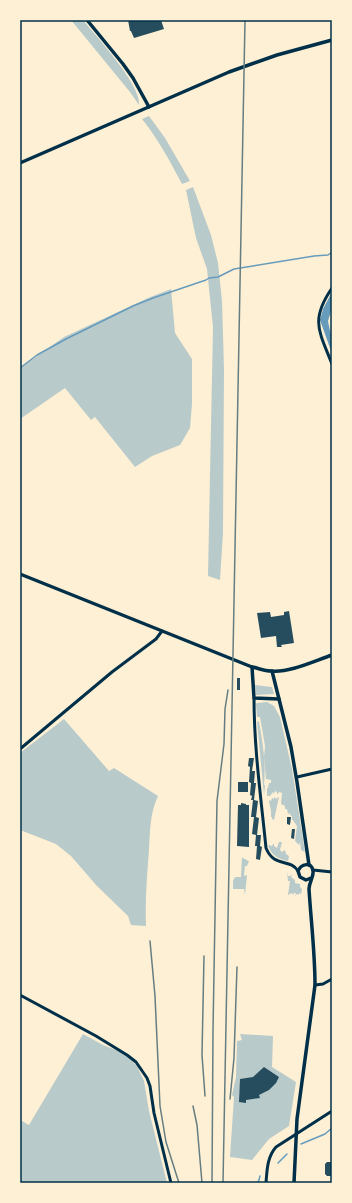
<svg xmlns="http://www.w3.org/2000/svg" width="352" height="1203" font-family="Helvetica,sans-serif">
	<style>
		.green { fill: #b9caca }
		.water { fill: #669bbc }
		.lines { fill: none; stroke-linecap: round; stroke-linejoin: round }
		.stream { stroke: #669bbc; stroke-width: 1.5 }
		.building { fill: #264d5e }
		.minor { stroke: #003049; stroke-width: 3 }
		.tertiary { stroke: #003049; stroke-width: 3.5 }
		.rail { stroke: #657d81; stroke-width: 1.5 }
		.neatline { fill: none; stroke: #003049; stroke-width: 1.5 }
	</style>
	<rect width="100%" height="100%" fill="#fdf0d5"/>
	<g class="green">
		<path d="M71 20H83C96 36 142 86 139 105L130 92Z"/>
		<path d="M149 116 165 138 190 181 182 184C170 161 158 139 142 119Z"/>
		<path d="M193 187 211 235 218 263 222 301 224 369 223 533 220 580 208 576 213 327 207 269 196 238 186 190Z"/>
		<path d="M171 289 175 333 192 359V404L190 428 180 445 152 456 135 467 95 417 91 420 65 388 20 419V368L64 337 148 298Z"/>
		<path d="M255 685 272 687 274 694 256 695Z"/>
		<path d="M267 702 274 706 280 717 292 769 305 852 301 850 300 842 299 845 295 841 297 826 292 819V816L290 815V813L288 814 287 809H285V806L281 804 282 793 279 792 278 794H277V792L275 791 274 794 273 792 270 796H267V788H268L269 783H271V780L266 779 264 757 265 746 260 717H257L256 704 257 703Z"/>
		<path d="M64 719 109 771 114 768 158 796C150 813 150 831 149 850 147 875 145 901 146 926L131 925 128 916 97 886 71 856 56 844 20 830V753Z"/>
		<path d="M257 721 259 722C263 742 266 765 264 785H265L264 795Z"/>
		<path d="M274 797 277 799 278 797H279L274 820 272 819V817H271C272 810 269 805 269 800L271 801 272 798 274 799Z"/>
		<path d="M279 842H282L280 850 282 852 285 850 286 854 289 856 288 861C278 859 271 855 268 845L272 846 273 844H274V846L277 848Z"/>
		<path d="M242 857 244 859H246V860L249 861 247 866H245L244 876 247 875 245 895 244 889H233V881L235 877H241Z"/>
		<path d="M287 872 288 876H290L292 874 291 877 295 880V883L300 884V887L302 889 301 894 299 893V895L297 894 295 896 296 893H294L293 895 292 893 288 895 290 881H288Z"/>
		<path d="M83 1034 103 1045 121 1052 132 1061 137 1066 144 1081 149 1111 167 1183H20V1120L29 1125Z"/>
		<path d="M240 1034 273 1036 272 1067 296 1082 289 1126 269 1139 252 1160 230 1157 234 1097 232 1095 236 1077 237 1041 242 1040Z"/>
	</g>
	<path class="water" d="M332 292V308L328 321 330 331 332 337V350L330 348 320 320 323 309Z"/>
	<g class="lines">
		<g class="stream">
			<path d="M20 368 37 355 66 339 133 306 153 298 206 280 209 278 218 277 234 269 314 256 328 255 332 252"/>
			<path d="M301 1144 325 1134 332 1128"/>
			<path d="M278 1163 287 1154"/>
			<path d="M258 1183 260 1176"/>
		</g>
	</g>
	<g class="building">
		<path d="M128 20H161L164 29 134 38 131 31H130Z"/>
		<path d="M289 611 294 643 281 645 282 647H277L276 636 261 638 257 613 270 612 271 617 284 615V612Z"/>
		<rect x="237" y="678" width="3" height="12"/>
		<path d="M249 758H254L252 771H255L254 783H256L254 800 258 801 256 817 259 818 257 835H261L260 846 262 847 260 860 256 859 257 846H255L256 835 252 834 254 817H251L253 800H251L252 796 250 795 251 783 249 782 250 767 248 766Z"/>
		<rect x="238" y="782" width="10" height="10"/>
		<path d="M241 803 246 804V805H249V847L237 846 238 805H241Z"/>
		<path d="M287 817H291L290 825 287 824Z"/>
		<path d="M292 829H295L294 839 291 838Z"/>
		<path d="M264 1067 279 1077 276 1083 269 1090 259 1095 260 1098 246 1100V1103L239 1102 240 1079 253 1077Z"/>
		<path d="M327 1162H332V1176H327L325 1174V1164Z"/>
	</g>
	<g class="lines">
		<g class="minor">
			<path d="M332 288C310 320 319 331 332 364"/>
			<path d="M254 698C254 748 261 798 266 848 274 868 290 858 298 871"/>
			<path d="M20 749 112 672 156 639 162 631"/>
			<path d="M297 777 332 769"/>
			<path d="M313 870 332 872"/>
			<path d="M315 985 323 984 332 979"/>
			<path d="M20 995 96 1036 127 1055 136 1062 147 1078 150 1086 154 1113 171 1183"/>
			<path d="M266 1183C267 1171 267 1157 276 1147L332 1111"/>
		</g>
		<g class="tertiary">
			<path d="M87 20 123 64 133 78 149 107"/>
			<path d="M20 163 229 72 277 55 332 40"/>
			<path d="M20 574 252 667C258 668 264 671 271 671 289 673 314 661 332 655"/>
			<path d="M252 667 254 698 279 699"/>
			<path d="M272 671 291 747 297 782 309 865"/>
			<path d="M294 1183 297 1119 315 985C315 953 311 921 309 889 309 882 314 877 313 871 312 861 301 864 298 871L300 877 306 880 311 878"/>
		</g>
		<g class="rail">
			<path d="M150 941 155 996 160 1106 166 1142 179 1183"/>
			<path d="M204 956 202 1055 205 1096"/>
			<path d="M230 1099 234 1058 237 967"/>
			<path d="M193 1106 197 1125 202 1183"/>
			<path d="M212 1183 213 1030 217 801 224 744 225 709 228 690"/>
			<path d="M223 1183 245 20"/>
		</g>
	</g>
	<rect width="352" height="1203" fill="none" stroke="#fdf0d5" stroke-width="42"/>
	<rect x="21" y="21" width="310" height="1161" class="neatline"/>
</svg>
